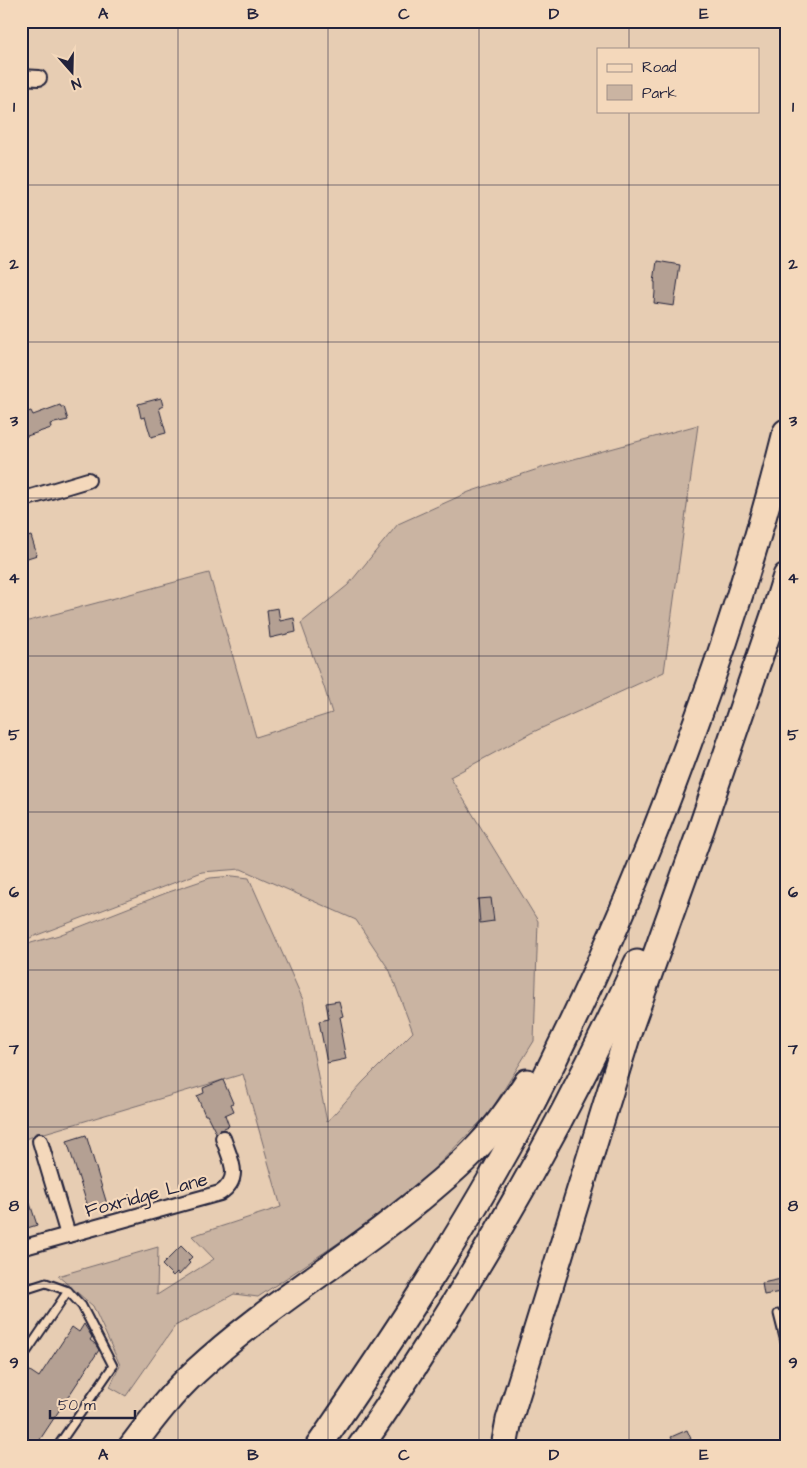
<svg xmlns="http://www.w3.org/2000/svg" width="807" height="1468" font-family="'Architects Daughter',sans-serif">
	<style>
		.green { fill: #cab4a2; stroke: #766b6e }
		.building { fill: #b4a093; stroke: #22223b }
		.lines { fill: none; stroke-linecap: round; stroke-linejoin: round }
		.service-casing { stroke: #22223b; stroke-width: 11 }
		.minor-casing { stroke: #22223b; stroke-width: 18 }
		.motorway-casing { stroke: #22223b; stroke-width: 29 }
		.service { stroke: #f4d8bb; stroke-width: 7 }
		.minor { stroke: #f4d8bb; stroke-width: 14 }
		.motorway { stroke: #f4d8bb; stroke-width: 25 }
		.grid { fill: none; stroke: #22223b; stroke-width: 1; stroke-opacity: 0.55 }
		.labels { text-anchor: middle; stroke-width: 4.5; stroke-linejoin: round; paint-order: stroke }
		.street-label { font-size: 19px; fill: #22223b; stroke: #f4d8bb }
		.neatline { fill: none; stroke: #22223b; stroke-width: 2 }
		.grid-label { font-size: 16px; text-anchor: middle; font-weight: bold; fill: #22223b }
	</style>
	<rect width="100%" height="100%" fill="#e7cdb3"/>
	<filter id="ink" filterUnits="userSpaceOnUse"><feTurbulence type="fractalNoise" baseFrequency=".02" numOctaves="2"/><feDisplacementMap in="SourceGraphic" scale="10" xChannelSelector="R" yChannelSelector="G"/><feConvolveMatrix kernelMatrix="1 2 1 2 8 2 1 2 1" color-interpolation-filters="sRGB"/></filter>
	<g filter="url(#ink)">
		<path class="green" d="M698 425 664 672 531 733 450 777 538 921 534 1041 490 1112 405 1198 258 1297 234 1294 175 1326 126 1396 110 1387 120 1365 93 1306 58 1276 158 1247 157 1295 214 1259 192 1236 281 1207 243 1074 21 1140V950L31 943 59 935 166 893 210 878 233 876 249 878 303 1000 327 1122 363 1082 413 1032 390 971 356 920 241 869 202 872 32 937 21 943V623L209 573 256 737 332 713 324 687 301 623 348 585 398 524 469 492 541 468Z"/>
		<g class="building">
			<path d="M657 261 680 265 674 306 654 303 655 292V282H654Z"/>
			<path d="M161 398 163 406 159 408 166 433 151 437 145 417 141 418 138 404Z"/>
			<path d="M60 405 61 407H64L68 420 50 424 51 428 21 438V414L31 411 33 415Z"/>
			<path d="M31 536 37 555 21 560V539Z"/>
			<path d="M278 608 280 621 294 618 296 632 270 638 267 610Z"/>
			<path d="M491 898 494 921 480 923 478 899Z"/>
			<path d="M339 1001 343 1016 340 1017 343 1032 341 1033 346 1059 327 1063 319 1021 329 1019 326 1003Z"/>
			<path d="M223 1080 233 1103 231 1104 234 1111 225 1115 229 1126 224 1128 225 1130H220L216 1133 207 1115H205L197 1096 204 1093 203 1088Z"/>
			<path d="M86 1135 107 1204 89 1210 67 1141Z"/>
			<path d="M21 1182H23L37 1225 21 1230Z"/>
			<path d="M181 1246 192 1257 188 1261 190 1263 179 1275 177 1272 173 1276 162 1265Z"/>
			<path d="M786 1278V1291L764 1295 762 1283Z"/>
			<path d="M84 1324 92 1337 90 1340 95 1344 99 1350 35 1447H27L21 1443V1365L39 1377 72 1327 79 1332Z"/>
			<path d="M687 1430 691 1439 686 1441 689 1447H676L671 1437Z"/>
		</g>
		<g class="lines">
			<g class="service-casing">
				<g id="service">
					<path d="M21 1291 46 1283 68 1291 82 1306 113 1366 57 1447"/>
					<path d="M778 1314 786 1346"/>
					<path d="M21 1360 68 1291"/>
				</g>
			</g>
			<g class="minor-casing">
				<g id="minor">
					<path d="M21 77 39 78"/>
					<path d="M21 500 88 480"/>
					<path d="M40 1141 68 1235"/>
					<path d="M21 1248 220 1193C243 1178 230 1159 223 1138"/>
				</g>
			</g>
			<g class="motorway-casing">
				<g id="motorway">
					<path d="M131 1447C151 1421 171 1394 195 1372 269 1303 358 1253 434 1187 452 1172 469 1157 484 1140 500 1123 514 1102 527 1082"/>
					<path d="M318 1447C392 1340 464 1231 525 1117 587 998 640 875 686 750 725 646 759 540 786 432"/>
					<path d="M360 1447C389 1407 415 1365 442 1323 515 1207 580 1087 637 963"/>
					<path d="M504 1447 509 1420 630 1027 701 829 774 615 786 576"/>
				</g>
			</g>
			<use href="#service" class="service"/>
			<use href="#minor" class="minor"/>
			<use href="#motorway" class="motorway"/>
		</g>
	</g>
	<path class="grid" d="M178 21V1447M328 21V1447M479 21V1447M629 21V49M629 111V1447M21 185H786M21 342H786M21 498H786M21 656H786M21 812H786M21 970H786M21 1127H786M21 1284H786"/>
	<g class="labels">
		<g class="street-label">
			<text transform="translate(146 1194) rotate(-15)" y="7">Foxridge Lane</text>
		</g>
	</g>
	<rect width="807" height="1468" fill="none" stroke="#f4d8bb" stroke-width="55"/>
	<rect x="597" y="48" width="162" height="65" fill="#f4d8bb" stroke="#a08f88"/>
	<rect x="607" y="64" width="25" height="8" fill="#f4d8bb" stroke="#a08f88"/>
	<text x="642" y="72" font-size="15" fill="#22223b">Road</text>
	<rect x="607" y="85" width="25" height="15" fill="#cab4a2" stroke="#a08f88"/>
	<text x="642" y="98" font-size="15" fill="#22223b">Park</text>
	<g transform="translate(72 72) rotate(160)" stroke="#f4d8bb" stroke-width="4" paint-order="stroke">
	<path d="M0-4L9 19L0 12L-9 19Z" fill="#22223b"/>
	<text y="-8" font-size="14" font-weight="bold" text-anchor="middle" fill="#22223b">N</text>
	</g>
	<path d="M50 1410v8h85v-8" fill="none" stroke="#22223b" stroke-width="2.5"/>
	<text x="58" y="1410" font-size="15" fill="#22223b" stroke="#f4d8bb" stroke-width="4" paint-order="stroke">50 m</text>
	<rect x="28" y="28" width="752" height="1412" class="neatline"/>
	<g class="grid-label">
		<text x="103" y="19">A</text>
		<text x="253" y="19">B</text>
		<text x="404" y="19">C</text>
		<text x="554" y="19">D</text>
		<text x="704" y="19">E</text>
		<text x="14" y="112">1</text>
		<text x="793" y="112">1</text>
		<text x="14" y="269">2</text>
		<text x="793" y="269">2</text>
		<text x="14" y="426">3</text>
		<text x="793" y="426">3</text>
		<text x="14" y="583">4</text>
		<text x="793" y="583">4</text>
		<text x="14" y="740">5</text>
		<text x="793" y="740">5</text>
		<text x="14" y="897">6</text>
		<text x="793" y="897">6</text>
		<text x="14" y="1054">7</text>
		<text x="793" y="1054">7</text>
		<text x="14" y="1211">8</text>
		<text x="793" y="1211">8</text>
		<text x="14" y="1368">9</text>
		<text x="793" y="1368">9</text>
		<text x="103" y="1460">A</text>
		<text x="253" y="1460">B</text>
		<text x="404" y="1460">C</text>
		<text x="554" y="1460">D</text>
		<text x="704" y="1460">E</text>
	</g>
</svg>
